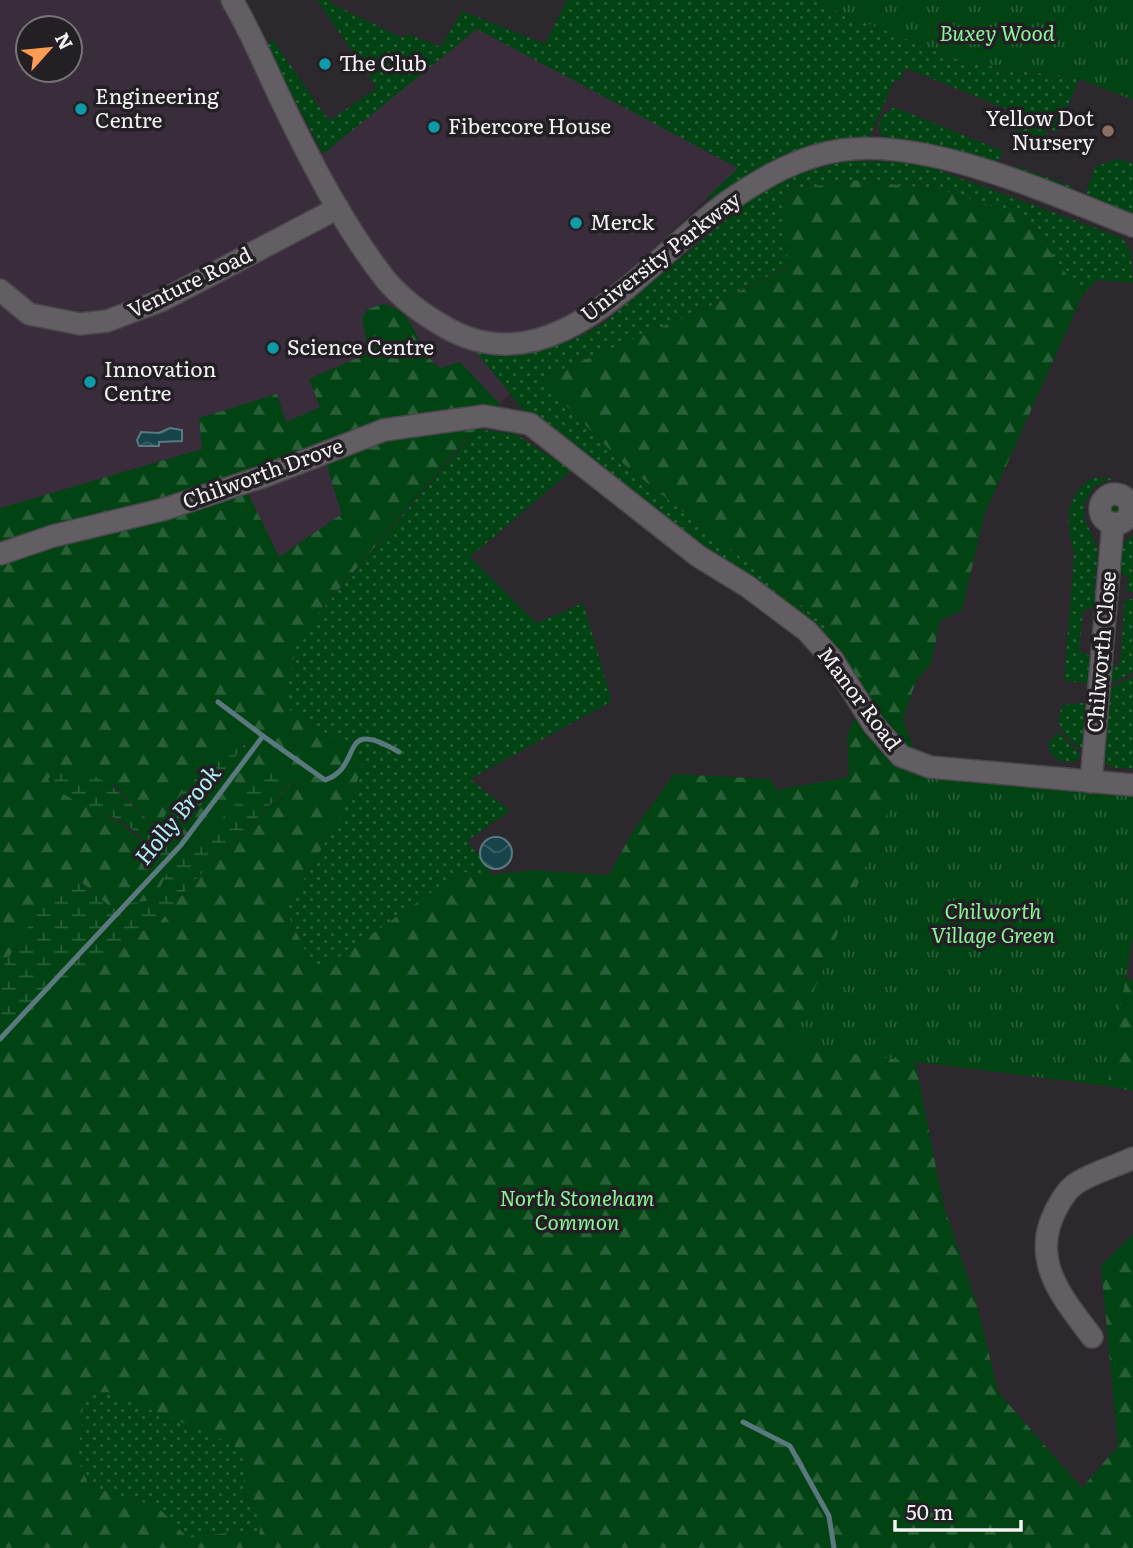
<svg xmlns="http://www.w3.org/2000/svg" width="1133" height="1548" font-family="Literata,serif">
	<style>
		.commercial { fill: #392d3b; fill-rule: evenodd }
		.grass { fill: url(#grass-dots) }
		.forest { fill: url(#forest-firs); fill-rule: evenodd }
		.wetland { fill: url(#wetland-marsh) }
		.park { fill: url(#park-tufts) }
		.water { fill: url(#water-waves); stroke: #5a787e; stroke-width: 2 }
		.lines { fill: none; stroke-linecap: round; stroke-linejoin: round }
		.stream { stroke: #5a787e; stroke-width: 5 }
		.minor-casing { stroke: #4b474c; stroke-width: 24 }
		.minor { stroke: #635e64; stroke-width: 21 }
		.culture-dot { fill: #0f9aa8; stroke: #231f24; stroke-width: 2.5 }
		.education-dot { fill: #8d6e63; stroke: #231f24; stroke-width: 2.5 }
		.labels { text-anchor: middle; stroke-width: 7; stroke-linejoin: round; paint-order: stroke }
		.park-label { font-size: 21px; font-style: italic; fill: #8ef39a; stroke: #231f24 }
		.poi-label { font-size: 21px; fill: #f5f2f6; stroke: #231f24; text-anchor: start }
		.street-label { font-size: 21px; fill: #f5f2f6; stroke: #231f24 }
		.water-label { font-size: 23px; font-style: italic; fill: #b2eff7; stroke: #231f24 }
	</style>
	<defs>
		<pattern id="grass-dots" width="8" height="8" patternUnits="userSpaceOnUse" patternTransform="scale(1.75)"><rect width="8" height="8" fill="#024314"/><path d="M2 2h.1M6 6h.1" fill="none" stroke="#285f37" stroke-width="1.8" stroke-linecap="round"/></pattern>
		<pattern id="forest-firs" width="22" height="20" patternUnits="userSpaceOnUse" patternTransform="scale(1.75)"><rect width="22" height="20" fill="#024314"/><path d="M5 1l3.5 6h-7zM16 11l3.5 6h-7z" fill="#285f37"/></pattern>
		<pattern id="wetland-marsh" width="20" height="14" patternUnits="userSpaceOnUse" patternTransform="scale(1.75)"><rect width="20" height="14" fill="#024314"/><path d="M1 5h8M5 5V1M11 12h8M15 12V8" fill="none" stroke="#285f37"/></pattern>
		<pattern id="park-tufts" width="24" height="20" patternUnits="userSpaceOnUse" patternTransform="scale(1.75)"><rect width="24" height="20" fill="#024314"/><path d="M3 7l-1-3M5 7V3M7 7l1-3M15 17l-1-3M17 17v-4M19 17l1-3" fill="none" stroke="#285f37"/></pattern>
		<pattern id="water-waves" width="16" height="10" patternUnits="userSpaceOnUse" patternTransform="scale(1.75)"><rect width="16" height="10" fill="#17444a"/><path d="M0 5q4-4 8 0t8 0" fill="none" stroke="#395f65"/></pattern>
	</defs>
	<rect width="100%" height="100%" fill="#2d282e"/>
	<path class="commercial" d="M0 0H220L306 167 477 28 739 168 596 303 457 449 336 497 342 514 279 558 262 522 0 591ZM28 28H70V70H28Z"/>
	<g class="grass">
		<path d="M317 0H331L330 3 403 38 407 34 441 47 462 11 545 44 567 0H821L826 7 964 62 1079 79 1057 132 1048 128 1042 142 1011 129 1017 113 905 68 900 80 895 79 869 138C801 150 768 158 711 200L707 198 738 168 477 29 323 154 266 45 273 40 329 121 377 88Z"/>
		<path d="M894 107 1003 151 997 164 938 147 883 138 878 126 883 115Z"/>
		<path d="M1116 159 1133 163V217L1089 197 1086 192 1095 167Z"/>
		<path d="M846 161 902 162 933 168 1122 238 1131 252 1133 283 1097 280 1082 296 1025 217 939 189 850 180 784 192 788 266 710 306 541 379 625 465 829 628 821 634 534 423 476 352H528L573 340 604 323 747 202 785 177Z"/>
		<path d="M1013 165 1073 187 1069 191 1018 174Z"/>
		<path d="M476 429 515 434 572 470 470 557 537 623 583 603 612 701 470 779 510 811 467 841 488 866 490 875 461 872 316 974 286 911 354 792 344 745 284 706 297 639Z"/>
		<path d="M1093 478H1114L1095 486 1084 503 1085 519 1098 550 1094 591 1100 593 1096 606 1083 611 1079 651 1092 657 1089 682 1086 683 1064 681 1074 554C1066 525 1063 495 1093 478Z"/>
		<circle cx="1116" cy="509" r="9"/>
		<path d="M1133 534V592H1127L1128 577 1117 571 1123 544Z"/>
		<path d="M1125 599H1133V672L1106 686 1104 671 1120 664Z"/>
		<path d="M1133 676V769L1115 768 1103 762V692Z"/>
		<path d="M1082 703 1089 705 1085 748 1082 750C1066 737 1052 726 1063 705Z"/>
		<path d="M1058 732 1081 755 1074 762 1059 761 1050 753 1048 743Z"/>
		<path d="M108 1391 233 1444 247 1466 243 1488 261 1521 259 1538 233 1532 188 1538 157 1506 119 1497 88 1483 78 1461 83 1404 91 1393Z"/>
	</g>
	<g class="forest">
		<path d="M850 180 939 189 1025 217 1082 296 985 513 962 610 940 621 931 664 916 681 903 719 915 752 891 731 821 634 828 627 625 465 540 379 710 306 788 267 784 192Z"/>
		<path d="M383 304C422 313 411 349 441 368L460 362 500 404 457 449 297 639 284 706 344 745 362 765 354 792 286 911 316 973 461 872 490 875 532 870 609 875 633 831 674 774 770 779 777 790 849 777 847 735 857 713 907 770 945 798 900 942 915 1060 943 1203 978 1308 998 1392 1082 1488 1118 1446 1101 1266 1133 1234V1548H0V1043L21 1016 123 941 160 922 189 886 296 780 272 765 191 853 170 848 247 741 236 733 170 807 157 829 114 785 57 790C108 816 133 823 168 871L155 900 109 906 77 878 42 905 0 971V508L202 449 199 418 277 394 286 422 320 407 309 379 369 353 362 318 368 309ZM325 460 342 514 279 557 248 493ZM108 1392 233 1444 247 1466 243 1488 261 1521 259 1537 233 1532 188 1538 157 1506 119 1497 88 1483 78 1460 83 1404 91 1393Z"/>
		<path d="M1124 979 1133 980V1091L1107 1086Z"/>
	</g>
	<path class="wetland" d="M235 733 247 740 170 848 191 853 272 764 296 779 189 886 160 922 123 941 21 1016 0 1043V971L42 905 76 878 109 906 154 900 168 871C155 851 140 832 119 820 95 808 65 801 48 780L55 769C100 764 127 801 157 829L170 807Z"/>
	<g class="park">
		<path d="M821 0H1133V100L1079 79 964 62 826 7Z"/>
		<path d="M906 769 924 775 1133 795V936L1107 1086 791 1046Z"/>
	</g>
	<g class="water">
		<path d="M170 428 182 430V441L159 442V446H139L137 440 141 432 159 433Z"/>
		<circle cx="496" cy="853" r="16"/>
	</g>
	<g class="lines">
		<g class="stream">
			<path d="M218 702 263 736"/>
			<path d="M0 1039 181 845 263 736 325 780C365 767 336 715 399 752"/>
			<path d="M743 1422 790 1446 829 1516 834 1548"/>
		</g>
		<g class="minor-casing">
			<g id="minor">
				<path d="M232 0C252 34 266 69 283 104 312 164 345 228 386 280 402 299 424 315 445 327 556 391 648 259 727 202 762 178 799 156 842 150 930 138 1051 194 1133 226"/>
				<path d="M0 290 29 314 80 324 107 321 163 300 338 208"/>
				<circle cx="1115" cy="509" r="15"/>
				<path d="M0 554 53 536 165 509 268 475 384 430 484 416 530 424 698 556 747 586 807 631 833 660 873 724 901 756 930 767 1133 785"/>
				<path d="M1091 782 1113 523"/>
				<path d="M1092 1337C1066 1302 1034 1267 1051 1221 1055 1210 1064 1193 1074 1185 1090 1173 1115 1167 1133 1158"/>
			</g>
		</g>
		<use href="#minor" class="minor"/>
	</g>
	<g class="culture-dot">
		<circle cx="325" cy="64" r="7"/>
		<circle cx="81" cy="109" r="7"/>
		<circle cx="434" cy="127" r="7"/>
		<circle cx="576" cy="223" r="7"/>
		<circle cx="273" cy="348" r="7"/>
		<circle cx="90" cy="382" r="7"/>
	</g>
	<circle class="education-dot" cx="1108" cy="131" r="7"/>
	<g class="labels">
		<g class="park-label">
			<text x="997" y="41">Buxey Wood</text>
			<text x="993" y="919">Chilworth<tspan x="993" dy="24">Village Green</tspan></text>
			<text x="577" y="1206">North Stoneham<tspan x="577" dy="24">Common</tspan></text>
		</g>
		<g class="poi-label">
			<text x="339" y="71">The Club</text>
			<text x="95" y="104">Engineering<tspan x="95" dy="24">Centre</tspan></text>
			<text x="1094" y="126" text-anchor="end">Yellow Dot<tspan x="1094" dy="24">Nursery</tspan></text>
			<text x="448" y="134">Fibercore House</text>
			<text x="590" y="230">Merck</text>
			<text x="287" y="355">Science Centre</text>
			<text x="104" y="377">Innovation<tspan x="104" dy="24">Centre</tspan></text>
		</g>
		<g class="street-label">
			<text transform="translate(661 257) rotate(-38)" y="7">University Parkway</text>
			<text transform="translate(190 283) rotate(-26)" y="7">Venture Road</text>
			<text transform="translate(263 474) rotate(-20)" y="7">Chilworth Drove</text>
			<text transform="translate(1102 652) rotate(-85)" y="7">Chilworth Close</text>
			<text transform="translate(859 699) rotate(53)" y="7">Manor Road</text>
		</g>
		<g class="water-label">
			<text transform="translate(178 815) rotate(-51)" y="8">Holly Brook</text>
		</g>
	</g>
	<g transform="translate(49 49) rotate(63)"><circle r="33" fill="#231f24" stroke="#777378" stroke-width="2"/>
	<path d="M0-5L12 26L0 18L-12 26Z" fill="#fc9d53"/>
	<text y="-10" font-size="19" font-weight="bold" text-anchor="middle" fill="#f5f2f6">N</text>
	</g>
	<path d="M895 1520v10h126v-10" fill="none" stroke="#f5f2f6" stroke-width="3.5"/>
	<text x="906" y="1520" font-size="21" fill="#f5f2f6" stroke="#231f24" stroke-width="5" paint-order="stroke">50 m</text>
</svg>
